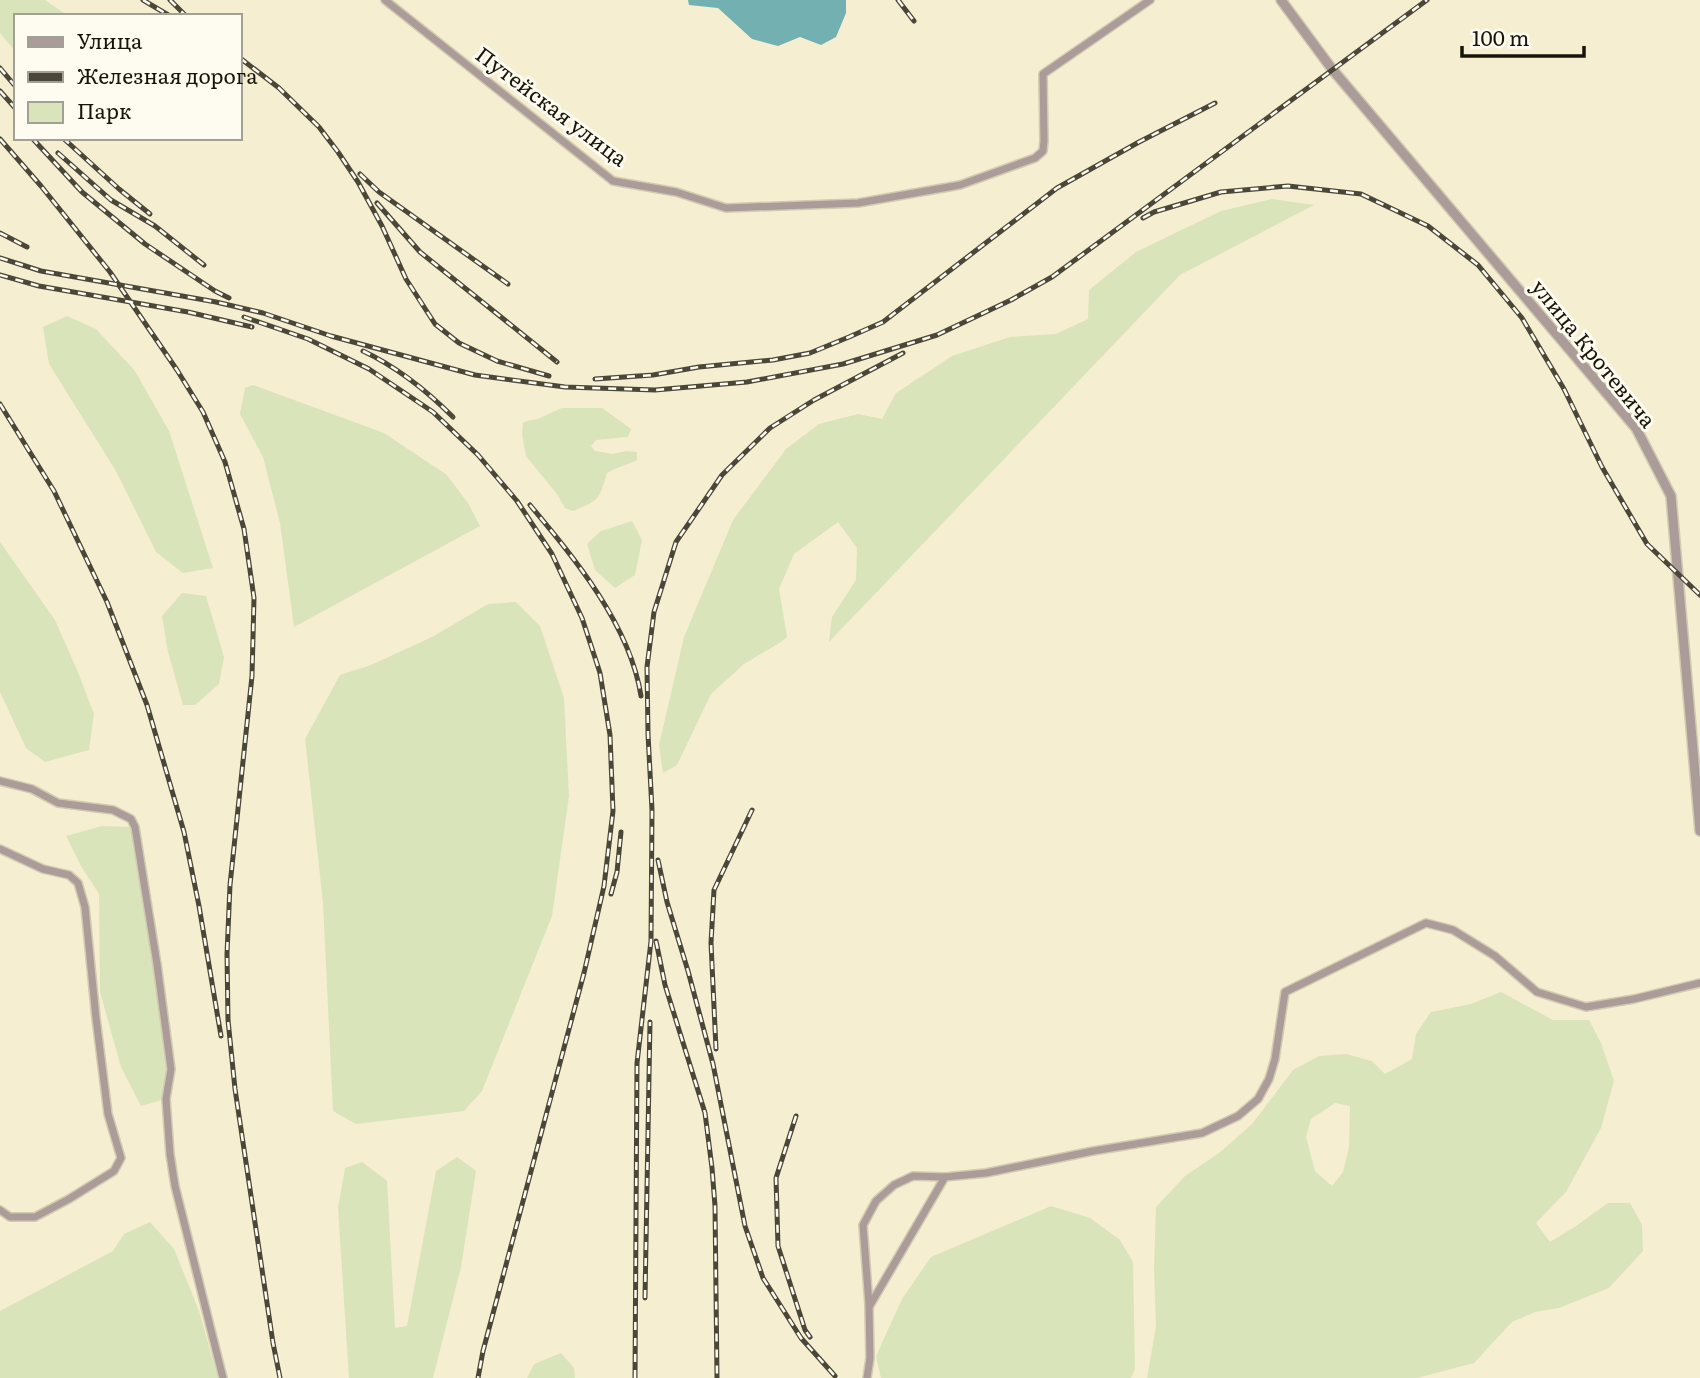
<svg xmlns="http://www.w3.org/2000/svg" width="1700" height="1378" font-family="Literata,serif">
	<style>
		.green { fill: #d9e4bb; fill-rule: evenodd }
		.water { fill: #73b0b1 }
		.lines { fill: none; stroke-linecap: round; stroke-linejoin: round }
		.minor-casing { stroke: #d2cbb1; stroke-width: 10 }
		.tertiary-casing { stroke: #d2cbb1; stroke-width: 12 }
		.minor { stroke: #ab9c99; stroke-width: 7 }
		.tertiary { stroke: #ab9c99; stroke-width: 9 }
		.rail-casing { stroke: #4b4738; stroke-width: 5 }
		.rail { stroke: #fefcf0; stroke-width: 2.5; stroke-dasharray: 8; stroke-linecap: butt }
		.labels { text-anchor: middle; stroke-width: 6; stroke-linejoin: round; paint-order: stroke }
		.street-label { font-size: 21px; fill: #17140a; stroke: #fefcf0 }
	</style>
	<rect width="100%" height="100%" fill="#f6eed1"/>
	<g class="green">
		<path d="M0 0H45L68 16H16V52L0 33Z"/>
		<path d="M1272 199 1314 205 1180 275 829 642 832 617 856 580 857 548 838 522 794 554 779 589 787 637 781 642 744 664 711 694 677 765 663 773 659 745 684 637 733 520 786 449 819 424 858 414 882 419 896 393 952 356 1010 337 1056 334 1088 319 1089 290 1136 252 1221 211Z"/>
		<path d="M67 316 96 329 135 371 169 431 213 568 183 573 156 552 116 471 49 364 43 327Z"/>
		<path d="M253 385 384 433 447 475 468 503 480 526 294 627 280 523 263 457 240 414 245 388Z"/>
		<path d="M562 408H602L631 429 628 437 596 440 591 446 595 451 613 454 626 451 637 452V460C627 465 617 467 607 473 599 500 600 500 573 511L565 508 557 494 526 456 522 435 523 423C529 419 534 421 540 418 547 415 554 411 562 408Z"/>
		<path d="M632 521 642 540 635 575 615 588 595 570 587 544 601 531Z"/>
		<path d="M0 542 55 620 77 670 94 714 89 750 45 762 26 748 0 692Z"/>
		<path d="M182 593 206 596 224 657 219 684 195 705H183L168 652 162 616Z"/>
		<path d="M516 602 540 626 564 698 569 796 552 916 482 1091 464 1111 356 1124 333 1111 323 903 305 739 340 675 371 665 432 637 488 604Z"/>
		<path d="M102 826 135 827 171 1069 166 1099 141 1106 121 1067 100 992 99 894 81 866 66 836Z"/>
		<path d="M1501 992 1553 1020H1589L1601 1043 1614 1081 1601 1128 1566 1192 1536 1223 1550 1242 1576 1226 1608 1203H1630L1642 1225 1643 1251 1609 1288 1559 1308 1535 1312 1512 1322 1474 1363 1417 1378H1147L1156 1326 1154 1268 1156 1207 1185 1176 1219 1153 1252 1124 1293 1070 1319 1056 1346 1054 1372 1061 1385 1074 1412 1059 1416 1034 1431 1012 1471 1004ZM1335 1103 1350 1106 1349 1147 1343 1172 1332 1186 1315 1171 1306 1137 1311 1119Z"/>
		<path d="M457 1157 476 1171 461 1267 433 1378H349L338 1208 345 1168 362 1162 387 1181 395 1328 407 1326 436 1171Z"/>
		<path d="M1051 1206 1090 1218 1120 1240 1133 1262 1135 1369 1131 1378H881L876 1356 902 1299 931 1257Z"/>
		<path d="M150 1222 174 1249 199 1311 218 1378H0V1311L113 1251 124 1234Z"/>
		<path d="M561 1353 574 1368 575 1378H527L534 1364Z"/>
	</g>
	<path class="water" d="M688 0H846V13L836 37 821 45 800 37 778 46 752 39 718 8 689 5Z"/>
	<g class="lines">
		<g class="minor-casing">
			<g id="minor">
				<path d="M385 0 613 181 676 192 726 208 858 203 960 185 1035 158 1043 151 1044 141 1043 74 1150 0"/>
				<path d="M0 781 32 789 58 803 113 810 131 819 135 827 157 964 171 1069 166 1099 170 1154 175 1186 223 1378"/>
				<path d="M0 849 43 869 69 875 78 883 85 907 96 1018 108 1114 121 1158 114 1171 69 1199 35 1217H10L0 1210"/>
				<path d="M869 1305 863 1225 876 1201 894 1185 913 1176 945 1177"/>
				<path d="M867 1378 870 1358 869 1307 945 1177 986 1173 1093 1151 1202 1133 1238 1116 1258 1099 1269 1079 1275 1059 1285 992 1426 923 1453 930 1495 956 1537 992 1586 1007 1634 999 1700 983"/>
			</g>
		</g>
		<g class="tertiary-casing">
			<path id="tertiary" d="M1281 0 1332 69 1636 428 1671 496 1700 831"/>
		</g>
		<use href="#minor" class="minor"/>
		<use href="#tertiary" class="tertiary"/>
		<g class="rail-casing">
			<g id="rail">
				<path d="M143 0 170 16"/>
				<path d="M170 0 186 16"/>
				<path d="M898 0 914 21"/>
				<path d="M240 58 279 88 319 127 338 152 358 182 382 226 406 279 435 324 459 343 497 361 549 376"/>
				<path d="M0 68 16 87"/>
				<path d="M0 91 16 109"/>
				<path d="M32 138 82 192 145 244 215 291 229 298"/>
				<path d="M63 138 119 189 150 214"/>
				<path d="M0 139 41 186 110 272 177 370 203 412 225 462 244 529 254 598 252 676 230 885 227 954 228 1020 235 1089 273 1343 280 1378"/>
				<path d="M58 153 111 200 155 226 204 265"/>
				<path d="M360 174 379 192 508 284"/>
				<path d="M377 203 420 252 557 362"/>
				<path d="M1143 218 1154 212 1221 192 1288 186 1361 194 1428 226 1478 265 1522 318 1564 389 1602 467 1647 544 1700 595"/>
				<path d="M0 233 27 247"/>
				<path d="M0 258 41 271 216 302 263 313 331 336 475 375 565 387 655 390 747 382 843 364 937 335 1011 300 1052 277 1427 0"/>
				<path d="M0 275 39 286 188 312 252 327"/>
				<path d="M244 317 308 339 369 369 433 412 478 455 517 501 552 554 582 618 600 673 610 735 613 811 604 886 584 973 483 1351 478 1378"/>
				<path d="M363 351C397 367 427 391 453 417"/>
				<path d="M595 379 653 375 699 367 773 360 810 353 849 337 883 322 1057 188 1139 142 1215 103"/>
				<path d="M0 404 54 491 107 602 147 705 184 832 199 906 221 1036"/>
				<path d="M530 505C575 559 630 625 641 696"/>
				<path d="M658 860 667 902 688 971 713 1064 745 1226 763 1278 801 1338 835 1376"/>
				<path d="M611 894 617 872 621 832"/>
				<path d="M656 941 665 985 705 1113 712 1168 715 1206 717 1378"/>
				<path d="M716 1049 711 943 714 890 752 810"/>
				<path d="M796 1116 776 1178 778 1246 805 1330 810 1337"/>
				<path d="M645 1298 650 1022"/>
				<path d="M635 1378 637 1063 651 941 652 810 648 734 647 667 654 612 676 542 722 475 770 428 814 400 903 353"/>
			</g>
		</g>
		<use href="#rail" class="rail"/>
	</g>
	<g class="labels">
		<g class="street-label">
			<text transform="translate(551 107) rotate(37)" y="7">Путейская улица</text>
			<text transform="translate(1593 354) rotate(51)" y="7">улица Кротевича</text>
		</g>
	</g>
	<rect x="14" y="14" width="228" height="126" fill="#fefcf0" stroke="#a29f94" stroke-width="2"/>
	<rect x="28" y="37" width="35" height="10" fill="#ab9c99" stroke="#a29f94" stroke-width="2"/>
	<text x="77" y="49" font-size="21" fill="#17140a">Улица</text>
	<rect x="28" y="72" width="35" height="10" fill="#4b4738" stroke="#a29f94" stroke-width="2"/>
	<text x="77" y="84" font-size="21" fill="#17140a">Железная дорога</text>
	<rect x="28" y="102" width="35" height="21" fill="#d9e4bb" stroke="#a29f94" stroke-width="2"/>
	<text x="77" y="119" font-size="21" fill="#17140a">Парк</text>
	<path d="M1462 46v10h122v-10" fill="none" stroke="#17140a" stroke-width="3.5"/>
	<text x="1472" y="46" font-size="21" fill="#17140a" stroke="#fefcf0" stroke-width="5" paint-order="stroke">100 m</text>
</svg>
